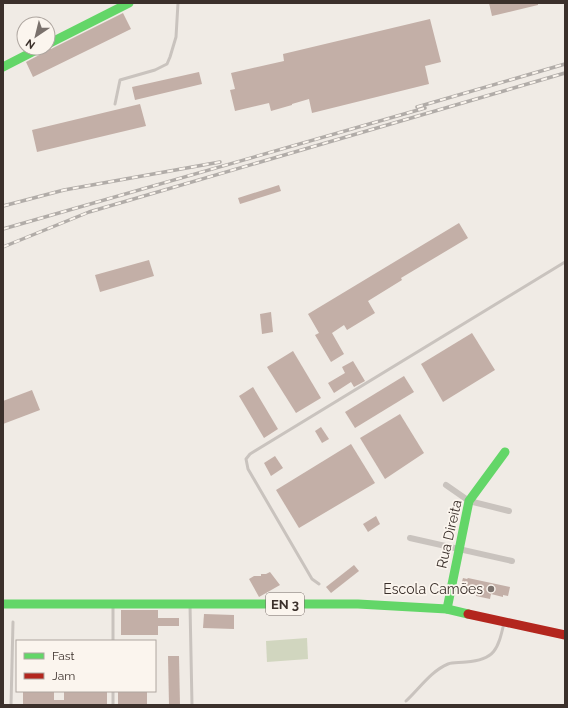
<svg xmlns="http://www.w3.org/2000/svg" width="568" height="708" font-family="Raleway,sans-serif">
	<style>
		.green { fill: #d1d6bf }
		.building { fill: #c3afa7 }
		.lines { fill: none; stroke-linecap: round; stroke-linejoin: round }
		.lane { stroke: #c9c3be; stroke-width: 3 }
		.street { stroke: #c9c3be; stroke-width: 6 }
		.fast { stroke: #63d668; stroke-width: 9 }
		.jam { stroke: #b3261e; stroke-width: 9 }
		.rail-casing { stroke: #b1aca8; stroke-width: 3.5 }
		.rail { stroke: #fbf5ee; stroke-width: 2; stroke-dasharray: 6; stroke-linecap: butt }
		.poi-dot { fill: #7a716c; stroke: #fbf5ee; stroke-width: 1.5 }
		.labels { text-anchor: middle; stroke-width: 3.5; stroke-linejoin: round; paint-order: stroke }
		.shield { fill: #fbf5ee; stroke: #756b66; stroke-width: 1 }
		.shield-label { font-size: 13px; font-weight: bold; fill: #3b302b }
		.street-label { font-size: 14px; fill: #3b302b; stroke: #fbf5ee }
		.poi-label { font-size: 14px; fill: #3b302b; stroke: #fbf5ee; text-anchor: end }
	</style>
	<rect width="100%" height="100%" fill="#f0ebe5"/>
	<path class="green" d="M307 638 308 659 267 662 266 641Z"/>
	<g class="building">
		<path d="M489 3H538V5L492 16Z"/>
		<path d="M123 13 131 29 33 77 26 62 43 53 46 49H51Z"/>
		<path d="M430 19 441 62 425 66 429 84 312 113 309 99 292 104V105L271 111 269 103 235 111 230 90 235 89 231 73 284 61 283 54Z"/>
		<path d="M199 72 202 84 135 100 132 87Z"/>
		<path d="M140 104 146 126 37 152 32 130Z"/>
		<path d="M279 185 281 191 240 204 238 198Z"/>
		<path d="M459 223 468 238 401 278 402 280 368 301 375 313 347 330 344 325 332 333 344 354 331 362 315 335 319 333 308 314Z"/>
		<path d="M149 260 154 276 100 292 95 275Z"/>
		<path d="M271 312 273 332 262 334 260 314Z"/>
		<path d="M472 333 495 370 443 402 421 364Z"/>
		<path d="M293 351 321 398 296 413 267 367Z"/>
		<path d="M353 361 365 381 354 387 351 382 334 393 328 383 345 373 342 367Z"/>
		<path d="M404 376 414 392 355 428 345 412Z"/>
		<path d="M253 387 278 429 264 438 239 396Z"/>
		<path d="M32 390 40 410 3 424V401Z"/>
		<path d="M400 414 424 453 385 479 360 438Z"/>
		<path d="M321 427 329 439 322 443 315 431Z"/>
		<path d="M351 444 375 483 299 528 276 490Z"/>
		<path d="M275 456 283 468 271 476 264 463Z"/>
		<path d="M376 516 380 524 368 532 363 524Z"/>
		<path d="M354 565 359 571 331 593 326 587Z"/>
		<path d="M270 572 280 585 259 597 249 579 254 576H261V574H266Z"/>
		<path d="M463 578 467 579 468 578 510 587 508 596 503 595V597L491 594 490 599 476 596 477 591 465 588 466 586 461 585Z"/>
		<path d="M121 610H158V618H179V626H158V635H121Z"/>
		<path d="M204 614 234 615V629L203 628Z"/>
		<path d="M168 656H179L180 705H169Z"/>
		<path d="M23 691H54V700H64V691H107V705H23Z"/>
		<rect x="118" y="691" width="29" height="14"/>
	</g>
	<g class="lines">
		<g class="lane">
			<path d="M115 104 120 80 155 70 167 64 170 57 176 37 178 3"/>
			<path d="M319 584 312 579 248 469 246 459 250 454 565 262"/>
			<path d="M190 605 192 705"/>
			<path d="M113 641V606"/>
			<path d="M406 701C419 689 431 671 448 664 453 662 460 663 466 662 495 660 498 649 504 623"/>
			<path d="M11 705 13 622"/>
			<path d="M113 705V691"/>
		</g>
		<g class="street">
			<path d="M446 485 469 501 509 511"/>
			<path d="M410 538 512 561"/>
		</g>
		<g class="fast">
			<path d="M48 44 129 3"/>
			<path d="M3 67 40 48"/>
			<path d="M3 604H358L447 609 468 614"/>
			<path d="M447 609 469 501 505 452"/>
		</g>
		<path class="jam" d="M468 614 565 635"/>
		<g class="rail-casing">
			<g id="rail">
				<path d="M417 107 565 64"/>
				<path d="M3 206 64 190 220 162"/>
				<path d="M3 229 425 108"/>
				<path d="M3 247 89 212 565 73"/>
			</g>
		</g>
		<use href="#rail" class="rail"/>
	</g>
	<circle class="poi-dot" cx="491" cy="589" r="4"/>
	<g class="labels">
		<rect class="shield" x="266" y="593" width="38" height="22" rx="3"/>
		<g class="shield-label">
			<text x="285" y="609">EN 3</text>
		</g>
		<g class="street-label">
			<text transform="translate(449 534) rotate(-77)" y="5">Rua Direita</text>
		</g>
		<g class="poi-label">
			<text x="483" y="594">Escola Camões</text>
		</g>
	</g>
	<rect width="568" height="708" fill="none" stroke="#3b302b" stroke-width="8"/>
	<rect x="16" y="640" width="140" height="52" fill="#fbf5ee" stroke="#aea6a0"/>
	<rect x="24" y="653" width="20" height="6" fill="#63d668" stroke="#aea6a0"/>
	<text x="52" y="660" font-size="12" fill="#3b302b">Fast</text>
	<rect x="24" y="673" width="20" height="6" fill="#b3261e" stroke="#aea6a0"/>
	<text x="52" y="680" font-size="12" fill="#3b302b">Jam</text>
	<g transform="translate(36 36) rotate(215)"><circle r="19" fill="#fbf5ee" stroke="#aea6a0"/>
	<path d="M0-3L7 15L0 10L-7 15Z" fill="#7a716c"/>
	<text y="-6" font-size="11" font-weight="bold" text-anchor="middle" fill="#3b302b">N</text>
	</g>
</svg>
